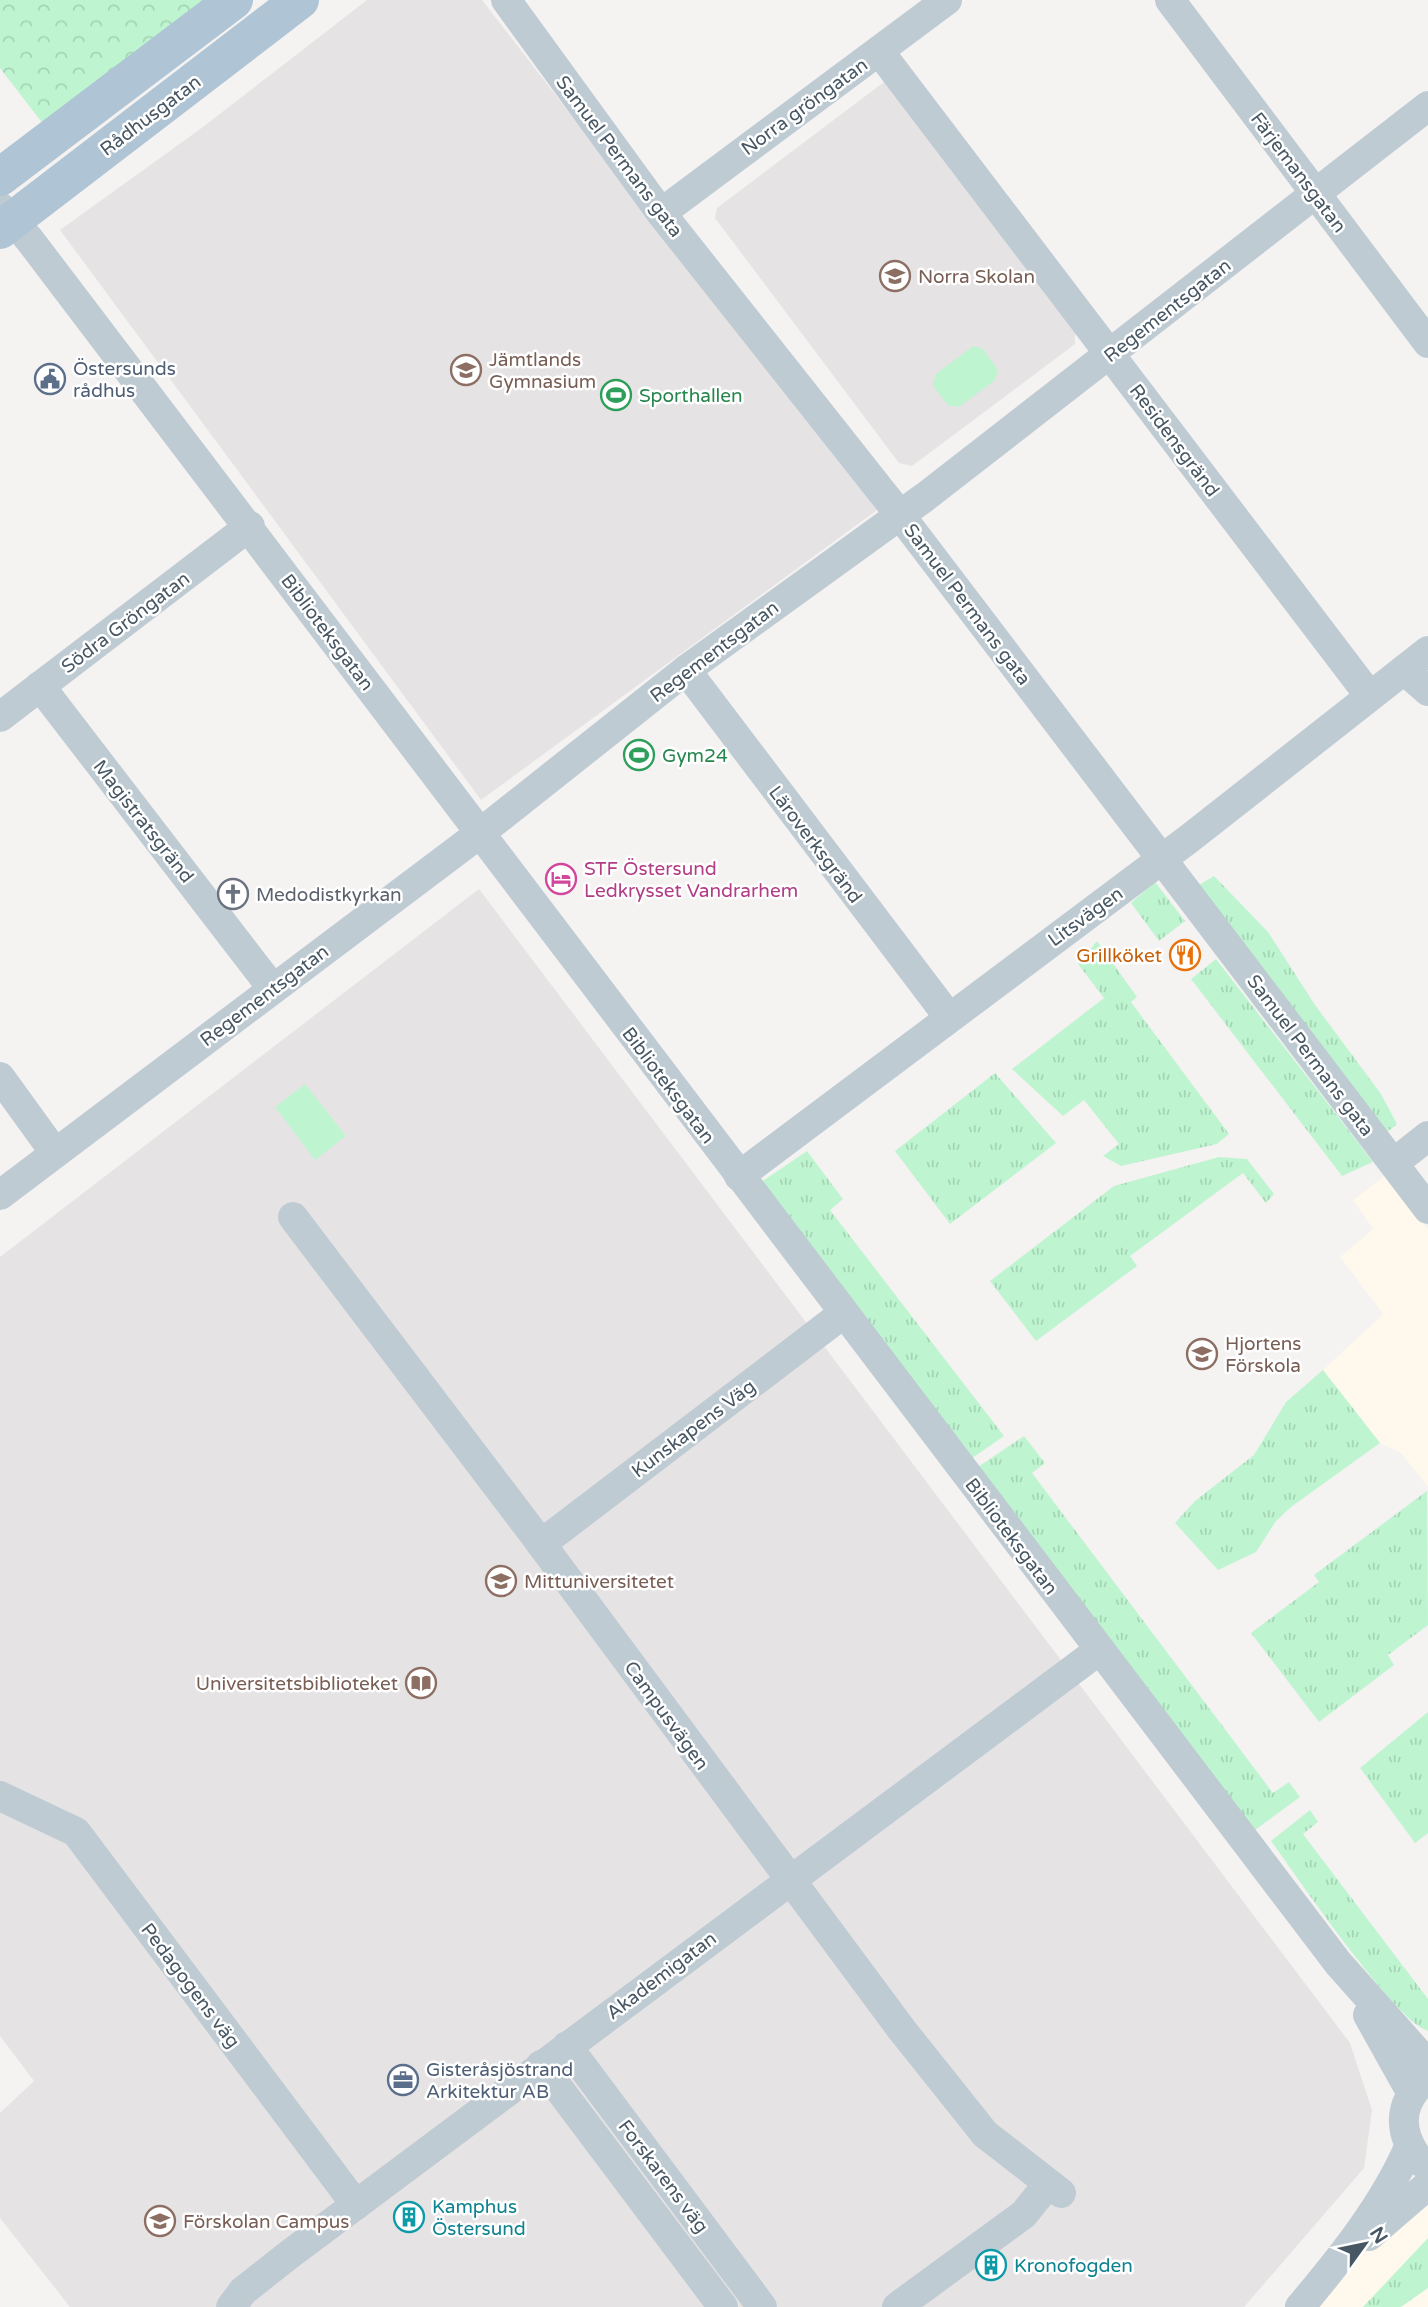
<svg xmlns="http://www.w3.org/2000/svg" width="1428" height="2307" font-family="'Varela Round',sans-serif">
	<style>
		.commercial { fill: #fef8ed }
		.education { fill: #e6e3e4 }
		.grass { fill: url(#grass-tufts) }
		.park { fill: url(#park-crowns) }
		.pitch { fill: #bef5d0 }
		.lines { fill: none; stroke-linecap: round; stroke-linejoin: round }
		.minor { stroke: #bfcbd3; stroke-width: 30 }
		.major { stroke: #afc4d4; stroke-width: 38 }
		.labels { text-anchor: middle; stroke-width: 5; stroke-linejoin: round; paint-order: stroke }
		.street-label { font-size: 19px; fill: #475763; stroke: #fff }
		.education-label { font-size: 19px; fill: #785e54; stroke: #fff; text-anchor: start }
		.service-label { font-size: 19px; fill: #4e5e75; stroke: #fff; text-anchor: start }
		.leisure-label { font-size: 19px; fill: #27864d; stroke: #fff; text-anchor: start }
		.hotel-label { font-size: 19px; fill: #b23c85; stroke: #fff; text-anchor: start }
		.worship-label { font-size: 19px; fill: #5b616d; stroke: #fff; text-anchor: start }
		.food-label { font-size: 19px; fill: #c56008; stroke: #fff; text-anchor: end }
		.culture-label { font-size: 19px; fill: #0d838f; stroke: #fff; text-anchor: start }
	</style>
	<defs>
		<pattern id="grass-tufts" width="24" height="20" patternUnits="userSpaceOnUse" patternTransform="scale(1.75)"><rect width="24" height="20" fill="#bef5d0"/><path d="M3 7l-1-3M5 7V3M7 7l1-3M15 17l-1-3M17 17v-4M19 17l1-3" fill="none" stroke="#a5d4b5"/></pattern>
		<pattern id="park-crowns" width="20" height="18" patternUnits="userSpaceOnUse" patternTransform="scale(1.75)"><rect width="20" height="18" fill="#bef5d0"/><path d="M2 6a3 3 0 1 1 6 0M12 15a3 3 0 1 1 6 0" fill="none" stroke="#a5d4b5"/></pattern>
	</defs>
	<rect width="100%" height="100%" fill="#f5f2f2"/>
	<g class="commercial">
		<path d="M1387 1174 1428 1229V1487L1401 1453 1380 1443 1323 1370 1383 1314 1340 1257 1373 1229 1353 1200Z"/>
		<path d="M1428 2185V2307H1300Z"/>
	</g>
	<g class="education">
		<path d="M367 0H482L877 510 481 800 60 230 203 127Z"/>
		<path d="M884 82 1075 333V344L912 466 899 463 715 218 717 208Z"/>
		<path d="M479 889 1350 2043 1372 2110 1364 2168 1244 2307H70L0 2218V2113L34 2081 0 2036V1257Z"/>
	</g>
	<g class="grass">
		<path d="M1214 876 1268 932 1315 1005 1381 1094 1397 1124 1386 1133 1199 885Z"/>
		<path d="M1155 882 1185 921 1159 941 1131 903Z"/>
		<path d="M1097 941 1137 997 1131 1002 1229 1134 1217 1144 1121 1166 1103 1156 1119 1144 1084 1100 1063 1116 1012 1069 1104 998 1078 964Z"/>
		<path d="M1216 959 1373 1162 1342 1176 1191 979Z"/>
		<path d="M995 1073 1056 1143 950 1224 895 1151Z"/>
		<path d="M807 1151 843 1199 830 1210 1004 1436 971 1459 757 1185Z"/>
		<path d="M1219 1157 1247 1159 1274 1194 1266 1203 1243 1173 1130 1256 1137 1266 1036 1341 990 1281 1114 1186Z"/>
		<path d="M1323 1370 1380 1443 1291 1507 1276 1521 1256 1552 1218 1570 1175 1523 1195 1501 1254 1455 1286 1402Z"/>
		<path d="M1024 1436 1045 1463 1032 1473 1273 1793 1289 1782 1300 1797 1247 1836 975 1469Z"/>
		<path d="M1427 1491 1428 1625 1388 1655 1394 1665 1319 1722 1251 1633 1319 1582 1314 1575Z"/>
		<path d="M1428 1712V1833L1415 1843 1360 1768Z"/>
		<path d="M1310 1810 1318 1822 1303 1834 1428 1999V2031C1394 2020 1298 1878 1271 1841Z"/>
		<path d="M1428 2238V2288L1401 2307H1363Z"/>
	</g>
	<path class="park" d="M0 0H206L43 124 0 68Z"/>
	<g class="pitch">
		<path d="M973 346 983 349 998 370 995 380 959 407 948 405 933 386 936 374Z"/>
		<path d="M305 1084 346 1136 315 1160 275 1107Z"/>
	</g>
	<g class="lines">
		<g class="minor">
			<path d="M506 0 661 213 900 515 1428 1209"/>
			<path d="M1170 0 1428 343"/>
			<path d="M879 51 1369 695"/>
			<path d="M0 207 29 239 1338 1963 1418 2053 1428 2059"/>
			<path d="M661 213 947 0"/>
			<path d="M686 670 948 1016"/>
			<path d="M1404 670 1428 691"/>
			<path d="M40 686 273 989"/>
			<path d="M0 717 250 526"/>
			<path d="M0 1077 55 1153"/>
			<path d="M1394 1163 1428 1136"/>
			<path d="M739 1176 1190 838 1428 651"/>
			<path d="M0 1195 479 834 686 670 925 497 1428 106"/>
			<path d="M293 1217 533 1533 902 2030 985 2134 1061 2193"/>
			<path d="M541 1544 844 1313"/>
			<path d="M0 1796 76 1832 356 2205"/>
			<path d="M1368 2015 1411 2092"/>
			<path d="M567 2046 762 2307"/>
			<path d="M541 2065 723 2307"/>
			<path d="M1421 2162C1398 2134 1397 2104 1425 2080"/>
			<path d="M1369 2236 1428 2185"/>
			<path d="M231 2307 243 2291 290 2254 1098 1651"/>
			<path d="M897 2307 1024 2214 1048 2184"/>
			<path d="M1300 2307C1341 2258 1384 2205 1409 2147"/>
		</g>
		<g class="major">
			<path d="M0 177 234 0"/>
			<path d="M0 230 300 0"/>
		</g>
	</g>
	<defs>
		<g id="school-ring" transform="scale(1.575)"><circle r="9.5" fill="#fff" stroke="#8d6e63" stroke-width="1.5"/><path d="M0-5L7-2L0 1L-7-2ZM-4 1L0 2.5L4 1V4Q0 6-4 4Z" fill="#8d6e63"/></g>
		<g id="civic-ring" transform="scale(1.575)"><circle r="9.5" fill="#fff" stroke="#5c6f8a" stroke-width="1.5"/><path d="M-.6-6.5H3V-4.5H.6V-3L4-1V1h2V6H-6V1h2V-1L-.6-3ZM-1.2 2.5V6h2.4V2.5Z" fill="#5c6f8a"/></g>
		<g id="stadium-ring" transform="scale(1.575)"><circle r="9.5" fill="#fff" stroke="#2e9e5b" stroke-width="1.5"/><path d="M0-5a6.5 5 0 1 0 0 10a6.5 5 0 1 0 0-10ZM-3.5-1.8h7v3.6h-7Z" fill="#2e9e5b"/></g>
		<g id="hotel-ring" transform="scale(1.575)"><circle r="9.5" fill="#fff" stroke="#d1479c" stroke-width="1.5"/><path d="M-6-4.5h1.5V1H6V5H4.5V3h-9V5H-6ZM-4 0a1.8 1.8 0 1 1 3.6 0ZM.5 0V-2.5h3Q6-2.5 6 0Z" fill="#d1479c"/></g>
		<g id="church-ring" transform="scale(1.575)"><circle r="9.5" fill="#fff" stroke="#6b7280" stroke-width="1.5"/><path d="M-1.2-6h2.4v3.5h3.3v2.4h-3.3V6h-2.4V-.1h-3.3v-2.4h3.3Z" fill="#6b7280"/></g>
		<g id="restaurant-ring" transform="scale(1.575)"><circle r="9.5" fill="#fff" stroke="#e8710a" stroke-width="1.5"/><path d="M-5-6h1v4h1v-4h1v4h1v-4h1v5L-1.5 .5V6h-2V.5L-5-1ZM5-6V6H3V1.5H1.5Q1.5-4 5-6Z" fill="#e8710a"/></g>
		<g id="university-ring" transform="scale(1.575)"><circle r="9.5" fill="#fff" stroke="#8d6e63" stroke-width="1.5"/><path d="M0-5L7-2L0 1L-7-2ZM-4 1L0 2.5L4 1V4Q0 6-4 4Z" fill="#8d6e63"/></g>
		<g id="library-ring" transform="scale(1.575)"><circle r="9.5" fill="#fff" stroke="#8d6e63" stroke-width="1.5"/><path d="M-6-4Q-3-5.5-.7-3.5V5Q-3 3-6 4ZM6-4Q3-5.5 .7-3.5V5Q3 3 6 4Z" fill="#8d6e63"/></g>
		<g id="office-ring" transform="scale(1.575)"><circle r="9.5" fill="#fff" stroke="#5c6f8a" stroke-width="1.5"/><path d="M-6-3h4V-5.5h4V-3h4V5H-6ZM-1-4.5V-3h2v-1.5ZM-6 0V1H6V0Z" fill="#5c6f8a"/></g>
		<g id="building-ring" transform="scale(1.575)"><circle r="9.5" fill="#fff" stroke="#0f9aa8" stroke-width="1.5"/><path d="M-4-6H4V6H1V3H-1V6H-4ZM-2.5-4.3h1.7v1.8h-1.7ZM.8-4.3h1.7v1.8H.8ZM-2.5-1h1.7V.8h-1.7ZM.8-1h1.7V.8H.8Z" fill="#0f9aa8"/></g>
	</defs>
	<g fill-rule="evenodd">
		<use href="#school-ring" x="895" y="276"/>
		<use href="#school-ring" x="466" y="370"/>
		<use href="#civic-ring" x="50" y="379"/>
		<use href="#stadium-ring" x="616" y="395"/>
		<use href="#stadium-ring" x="639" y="755"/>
		<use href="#hotel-ring" x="561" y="879"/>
		<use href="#church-ring" x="233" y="894"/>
		<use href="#restaurant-ring" x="1185" y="955"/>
		<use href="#school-ring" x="1202" y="1354"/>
		<use href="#university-ring" x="501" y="1581"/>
		<use href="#library-ring" x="421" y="1683"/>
		<use href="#office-ring" x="403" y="2080"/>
		<use href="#building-ring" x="409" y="2217"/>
		<use href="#school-ring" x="160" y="2221"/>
		<use href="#building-ring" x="991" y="2265"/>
	</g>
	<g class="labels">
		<g class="street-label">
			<text transform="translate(804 106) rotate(-36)" y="7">Norra gröngatan</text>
			<text transform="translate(150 115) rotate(-37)" y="7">Rådhusgatan</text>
			<text transform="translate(620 156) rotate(53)" y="7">Samuel Permans gata</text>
			<text transform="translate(1299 172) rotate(53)" y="7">Färjemansgatan</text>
			<text transform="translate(1167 310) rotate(-38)" y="7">Regementsgatan</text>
			<text transform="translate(1175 440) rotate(53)" y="7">Residensgränd</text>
			<text transform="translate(968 604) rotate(53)" y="7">Samuel Permans gata</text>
			<text transform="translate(125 622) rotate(-37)" y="7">Södra Gröngatan</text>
			<text transform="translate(328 632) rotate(53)" y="7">Biblioteksgatan</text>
			<text transform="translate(714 651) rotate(-37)" y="7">Regementsgatan</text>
			<text transform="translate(144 821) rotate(52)" y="7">Magistratsgränd</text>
			<text transform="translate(816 844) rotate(53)" y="7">Läroverksgränd</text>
			<text transform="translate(1085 916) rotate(-36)" y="7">Litsvägen</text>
			<text transform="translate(264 995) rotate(-37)" y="7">Regementsgatan</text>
			<text transform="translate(1311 1055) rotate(53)" y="7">Samuel Permans gata</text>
			<text transform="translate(669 1085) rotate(53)" y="7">Biblioteksgatan</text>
			<text transform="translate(693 1428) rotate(-37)" y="7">Kunskapens Väg</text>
			<text transform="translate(1012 1536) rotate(53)" y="7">Biblioteksgatan</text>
			<text transform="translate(667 1715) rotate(54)" y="7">Campusvägen</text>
			<text transform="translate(661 1975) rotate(-37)" y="7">Akademigatan</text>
			<text transform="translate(191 1985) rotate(53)" y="7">Pedagogens väg</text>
			<text transform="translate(664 2176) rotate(53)" y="7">Forskarens väg</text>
		</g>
		<g class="education-label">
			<text x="918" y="283">Norra Skolan</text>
			<text x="489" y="366">Jämtlands<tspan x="489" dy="22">Gymnasium</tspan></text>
			<text x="1225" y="1350">Hjortens<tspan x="1225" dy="22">Förskola</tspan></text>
			<text x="524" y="1588">Mittuniversitetet</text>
			<text x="398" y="1690" text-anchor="end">Universitetsbiblioteket</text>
			<text x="183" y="2228">Förskolan Campus</text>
		</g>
		<g class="service-label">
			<text x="73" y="375">Östersunds<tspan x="73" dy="22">rådhus</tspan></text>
			<text x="426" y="2076">Gisteråsjöstrand<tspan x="426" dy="22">Arkitektur AB</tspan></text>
		</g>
		<g class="leisure-label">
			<text x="639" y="402">Sporthallen</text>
			<text x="662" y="762">Gym24</text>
		</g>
		<g class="hotel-label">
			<text x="584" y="875">STF Östersund<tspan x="584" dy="22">Ledkrysset Vandrarhem</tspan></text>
		</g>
		<g class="worship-label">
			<text x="256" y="901">Medodistkyrkan</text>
		</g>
		<g class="food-label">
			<text x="1162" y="962">Grillköket</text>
		</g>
		<g class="culture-label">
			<text x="432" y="2213">Kamphus<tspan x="432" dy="22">Östersund</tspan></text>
			<text x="1014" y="2272">Kronofogden</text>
		</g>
	</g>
	<g transform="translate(1365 2244) rotate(57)" stroke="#ffffff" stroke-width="5" paint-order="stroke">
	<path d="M0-5L12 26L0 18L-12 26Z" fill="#475763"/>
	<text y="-10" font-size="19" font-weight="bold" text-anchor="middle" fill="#475763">N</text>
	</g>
</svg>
